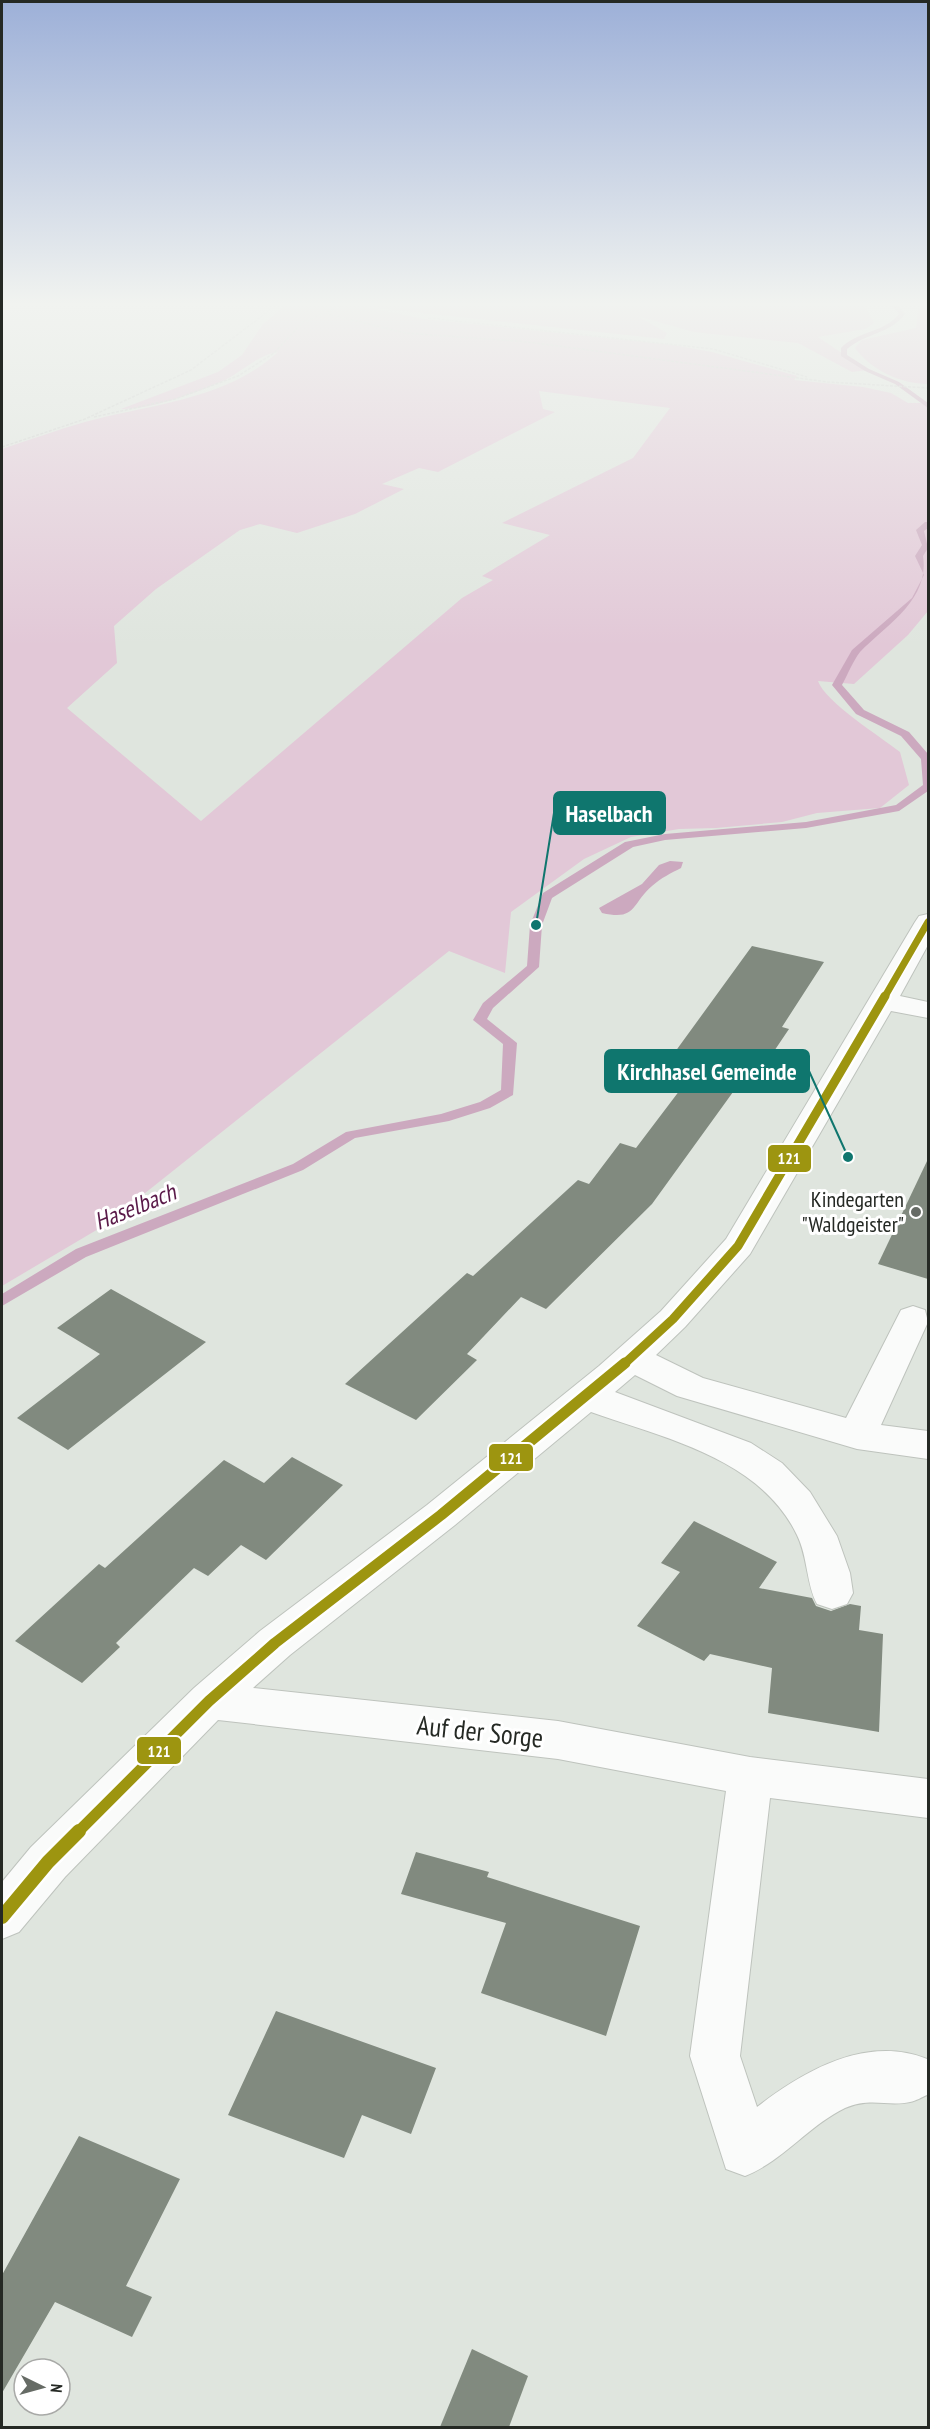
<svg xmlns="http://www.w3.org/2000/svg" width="930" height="2429" font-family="'PT Sans Narrow',sans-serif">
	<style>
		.green { fill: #e2c8d7; fill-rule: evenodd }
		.water { fill: #cca9bf }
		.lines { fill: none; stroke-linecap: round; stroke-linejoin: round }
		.stream { fill: #cca9bf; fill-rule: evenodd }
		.building { fill: #818a7f }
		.minor-casing { stroke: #bec3bd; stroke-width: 2 }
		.path { stroke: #cfd1ce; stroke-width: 1.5; stroke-dasharray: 3 1.5; stroke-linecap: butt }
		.minor { fill: #fafbfa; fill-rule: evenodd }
		.bus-1-far3-casing { stroke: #fff; stroke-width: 10 }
		.bus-1-far2-casing { stroke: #fff; stroke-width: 14 }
		.bus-1-far1-casing { stroke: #fff; stroke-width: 16 }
		.bus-1-casing { stroke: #fff; stroke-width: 19 }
		.bus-1-far3 { stroke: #9d9510; stroke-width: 7 }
		.bus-1-far2 { stroke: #9d9510; stroke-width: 9 }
		.bus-1-far1 { stroke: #9d9510; stroke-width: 11 }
		.bus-1 { stroke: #9d9510; stroke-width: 14 }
		.poi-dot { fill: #666b65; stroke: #fff; stroke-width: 2 }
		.labels { text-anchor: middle; stroke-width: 6; stroke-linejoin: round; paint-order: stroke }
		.poi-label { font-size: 22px; fill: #252924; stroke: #fff; text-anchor: end }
		.water-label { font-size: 24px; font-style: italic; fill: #5a1a49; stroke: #fff }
		.near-street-label { font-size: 27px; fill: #252924; stroke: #fff }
		.leader { fill: none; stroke: #0f766e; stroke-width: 2 }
		.callout-dot { fill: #0f766e; stroke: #fff; stroke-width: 2 }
		.callout { fill: #0f766e; stroke: #0f766e; stroke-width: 2 }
		.callout-label { font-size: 24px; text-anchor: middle; font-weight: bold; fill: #fff }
		.line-badge { stroke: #fff; stroke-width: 2 }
		.badge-label { font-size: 16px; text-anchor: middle; font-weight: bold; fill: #fff }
	</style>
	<rect width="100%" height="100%" fill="#dfe5de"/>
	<g class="green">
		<path d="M284 306H865L874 323 865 329 818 337 867 370 852 372 798 343 694 332 637 316 667 333 664 339 367 307 424 319 673 345 712 352 797 376 794 380 863 387 891 393 908 403H928V611L908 635 854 684 818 681C825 702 881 737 900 752L909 785 880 808 817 813 782 822 716 828 679 829 631 837 584 859 511 912 505 973 449 951 105 1225 2 1286V449C29 440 57 430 85 422 151 404 226 400 278 352 260 354 242 371 225 380 199 392 149 410 121 409L218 372 242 355 263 324ZM539 391 670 408 633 458 502 523 550 535 482 576 493 580 462 598 201 821 67 708 117 663 114 626 156 589 240 530 260 524 297 533 355 514 404 489 382 484 419 468 438 472 555 412 543 409Z"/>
		<path d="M923 306H928V384C901 384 871 370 855 348L862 340 916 328 918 309Z"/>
	</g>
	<path class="water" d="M670 861 683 862 681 868C671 873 661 878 652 886 631 904 637 921 602 913L599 908 642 884 659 865Z"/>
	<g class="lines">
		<g class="stream">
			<path d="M892 306H898L905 314C890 334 866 333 847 349V355L869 369 899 382 928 403V408L895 384 865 371 841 356V348C857 331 884 333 899 314Z"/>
			<path d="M925 522H928V528L924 531 928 548 923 556C930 600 886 625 860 652 853 661 848 674 842 685L864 710 909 732 928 754V791L899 811 806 828 665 840 633 847 552 898 542 925 539 967 493 1008 487 1019 517 1043 513 1095 490 1108 449 1121 355 1138 303 1170 86 1257 2 1306V1294L76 1249 293 1164 346 1132 441 1114 480 1102 501 1090 503 1044 473 1020 483 1003 527 966 530 925 543 893 625 842 665 834 806 822 896 805 923 785 921 759 901 736 856 714 832 685 852 650 912 598 924 575 915 556 922 545 916 530Z"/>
		</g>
	</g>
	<g class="building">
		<path d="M752 946 824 962 782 1027 789 1029 764 1066 754 1063 652 1204 546 1309 521 1297 467 1354 477 1360 416 1420 345 1384 467 1273 473 1276 578 1180 589 1184 620 1143 636 1148 686 1082 659 1074Z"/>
		<path d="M928 1159V1279L878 1264Z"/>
		<path d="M111 1289 206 1342 68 1450 17 1418 100 1354 57 1328Z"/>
		<path d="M292 1457 343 1485 266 1560 241 1545 208 1576 194 1568 116 1643 120 1647 82 1683 15 1641 99 1564 105 1568 224 1460 264 1483Z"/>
		<path d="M694 1521 777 1562 759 1588 812 1598 816 1606 831 1611 850 1604 861 1606 859 1630 883 1634 879 1732 768 1713 772 1668 710 1654 704 1661 637 1626 680 1572 661 1563Z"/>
		<path d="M416 1852 489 1872 487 1877 640 1926 606 2036 481 1993 506 1923 401 1894Z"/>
		<path d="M276 2011 436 2068 411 2134 362 2115 344 2158 228 2115Z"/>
		<path d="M79 2136 180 2179 126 2286 152 2297 132 2337 55 2302 2 2393V2275Z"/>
		<path d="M472 2349 528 2376 509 2427H440Z"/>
	</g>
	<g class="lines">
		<g class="minor-casing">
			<path id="minor" d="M928 914V945L900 996 928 1002V1018L891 1011 750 1254 685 1327 656 1355 703 1378 846 1418 901 1310 913 1306 925 1310 928 1322 881 1425 928 1431V1459L857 1449 677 1396 635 1375 615 1392 751 1443 782 1463 810 1492 837 1536 850 1573 853 1593 847 1604 832 1609 817 1604C806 1583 808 1557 797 1535 760 1458 664 1438 591 1412L455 1525 290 1655 253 1688 558 1721 750 1757 928 1779V1818L770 1798 740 2056 757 2107C805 2070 867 2035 927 2059V2095C922 2097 916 2101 910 2102 888 2107 871 2097 845 2108 808 2126 783 2161 745 2176L726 2169 690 2056 726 1791 558 1759 218 1720 65 1877 19 1932 2 1939V1882L31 1847 194 1688 260 1631 427 1505 599 1366 661 1311 726 1239 915 922 919 916Z"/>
		</g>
		<g class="path">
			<path d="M324 313 405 333 528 342 828 382 928 388"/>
			<path d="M428 318 713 349 807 377"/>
			<path d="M94 417 175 399 238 376 274 353 303 322 342 306"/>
			<path d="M2 447 85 419 191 370 275 306"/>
		</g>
		<use href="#minor" class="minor"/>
		<g class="bus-1-far3-casing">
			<path id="bus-1-far3" d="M884 998 928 922"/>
		</g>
		<g class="bus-1-far2-casing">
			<path id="bus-1-far2" d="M623 1365 673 1319 738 1246 885 996"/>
		</g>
		<g class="bus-1-far1-casing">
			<path id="bus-1-far1" d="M77 1833 209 1701 275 1643 441 1515 625 1363"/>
		</g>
		<g class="bus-1-casing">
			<path id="bus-1" d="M2 1917 48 1862 79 1831"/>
		</g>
		<use href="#bus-1-far3" class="bus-1-far3"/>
		<use href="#bus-1-far2" class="bus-1-far2"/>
		<use href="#bus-1-far1" class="bus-1-far1"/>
		<use href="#bus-1" class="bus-1"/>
	</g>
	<linearGradient id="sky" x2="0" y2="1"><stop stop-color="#9db0d8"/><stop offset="0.47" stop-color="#f1f3f0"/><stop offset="1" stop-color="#f1f3f0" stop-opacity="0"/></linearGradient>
	<rect width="930" height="646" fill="url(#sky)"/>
	<circle class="poi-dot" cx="916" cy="1212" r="6"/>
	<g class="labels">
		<g class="poi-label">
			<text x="904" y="1207">Kindegarten<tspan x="904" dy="25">"Waldgeister"</tspan></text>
		</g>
		<g class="water-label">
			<text transform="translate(135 1207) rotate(-22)" y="8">Haselbach</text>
		</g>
		<g class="near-street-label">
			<text transform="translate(480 1732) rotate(6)" y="9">Auf der Sorge</text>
		</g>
	</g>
	<path class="leader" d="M536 925L554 813M848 1157L809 1071"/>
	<g class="callout-dot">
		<circle cx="536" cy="925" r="6"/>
		<circle cx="848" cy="1157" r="6"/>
	</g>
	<g class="callout">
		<rect x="554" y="792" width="111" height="42" rx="6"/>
		<rect x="605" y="1050" width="204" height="42" rx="6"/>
	</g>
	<g class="callout-label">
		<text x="609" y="822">Haselbach</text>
		<text x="707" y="1080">Kirchhasel Gemeinde</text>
	</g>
	<g class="line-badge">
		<rect x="767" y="1144" width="45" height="29" rx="6" fill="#9d9510"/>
		<rect x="488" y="1443" width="46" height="29" rx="6" fill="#9d9510"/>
		<rect x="136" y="1736" width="46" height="29" rx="6" fill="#9d9510"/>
	</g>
	<g class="badge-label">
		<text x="789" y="1164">121</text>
		<text x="511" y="1464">121</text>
		<text x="159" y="1757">121</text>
	</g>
	<rect width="930" height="2429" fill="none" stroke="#252924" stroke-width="6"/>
	<g transform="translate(42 2387) rotate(95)"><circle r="28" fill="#ffffff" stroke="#a8a9a7" stroke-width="1.5"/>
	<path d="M0-4.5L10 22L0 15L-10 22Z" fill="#666b65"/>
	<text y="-9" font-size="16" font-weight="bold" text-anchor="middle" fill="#252924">N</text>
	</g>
</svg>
